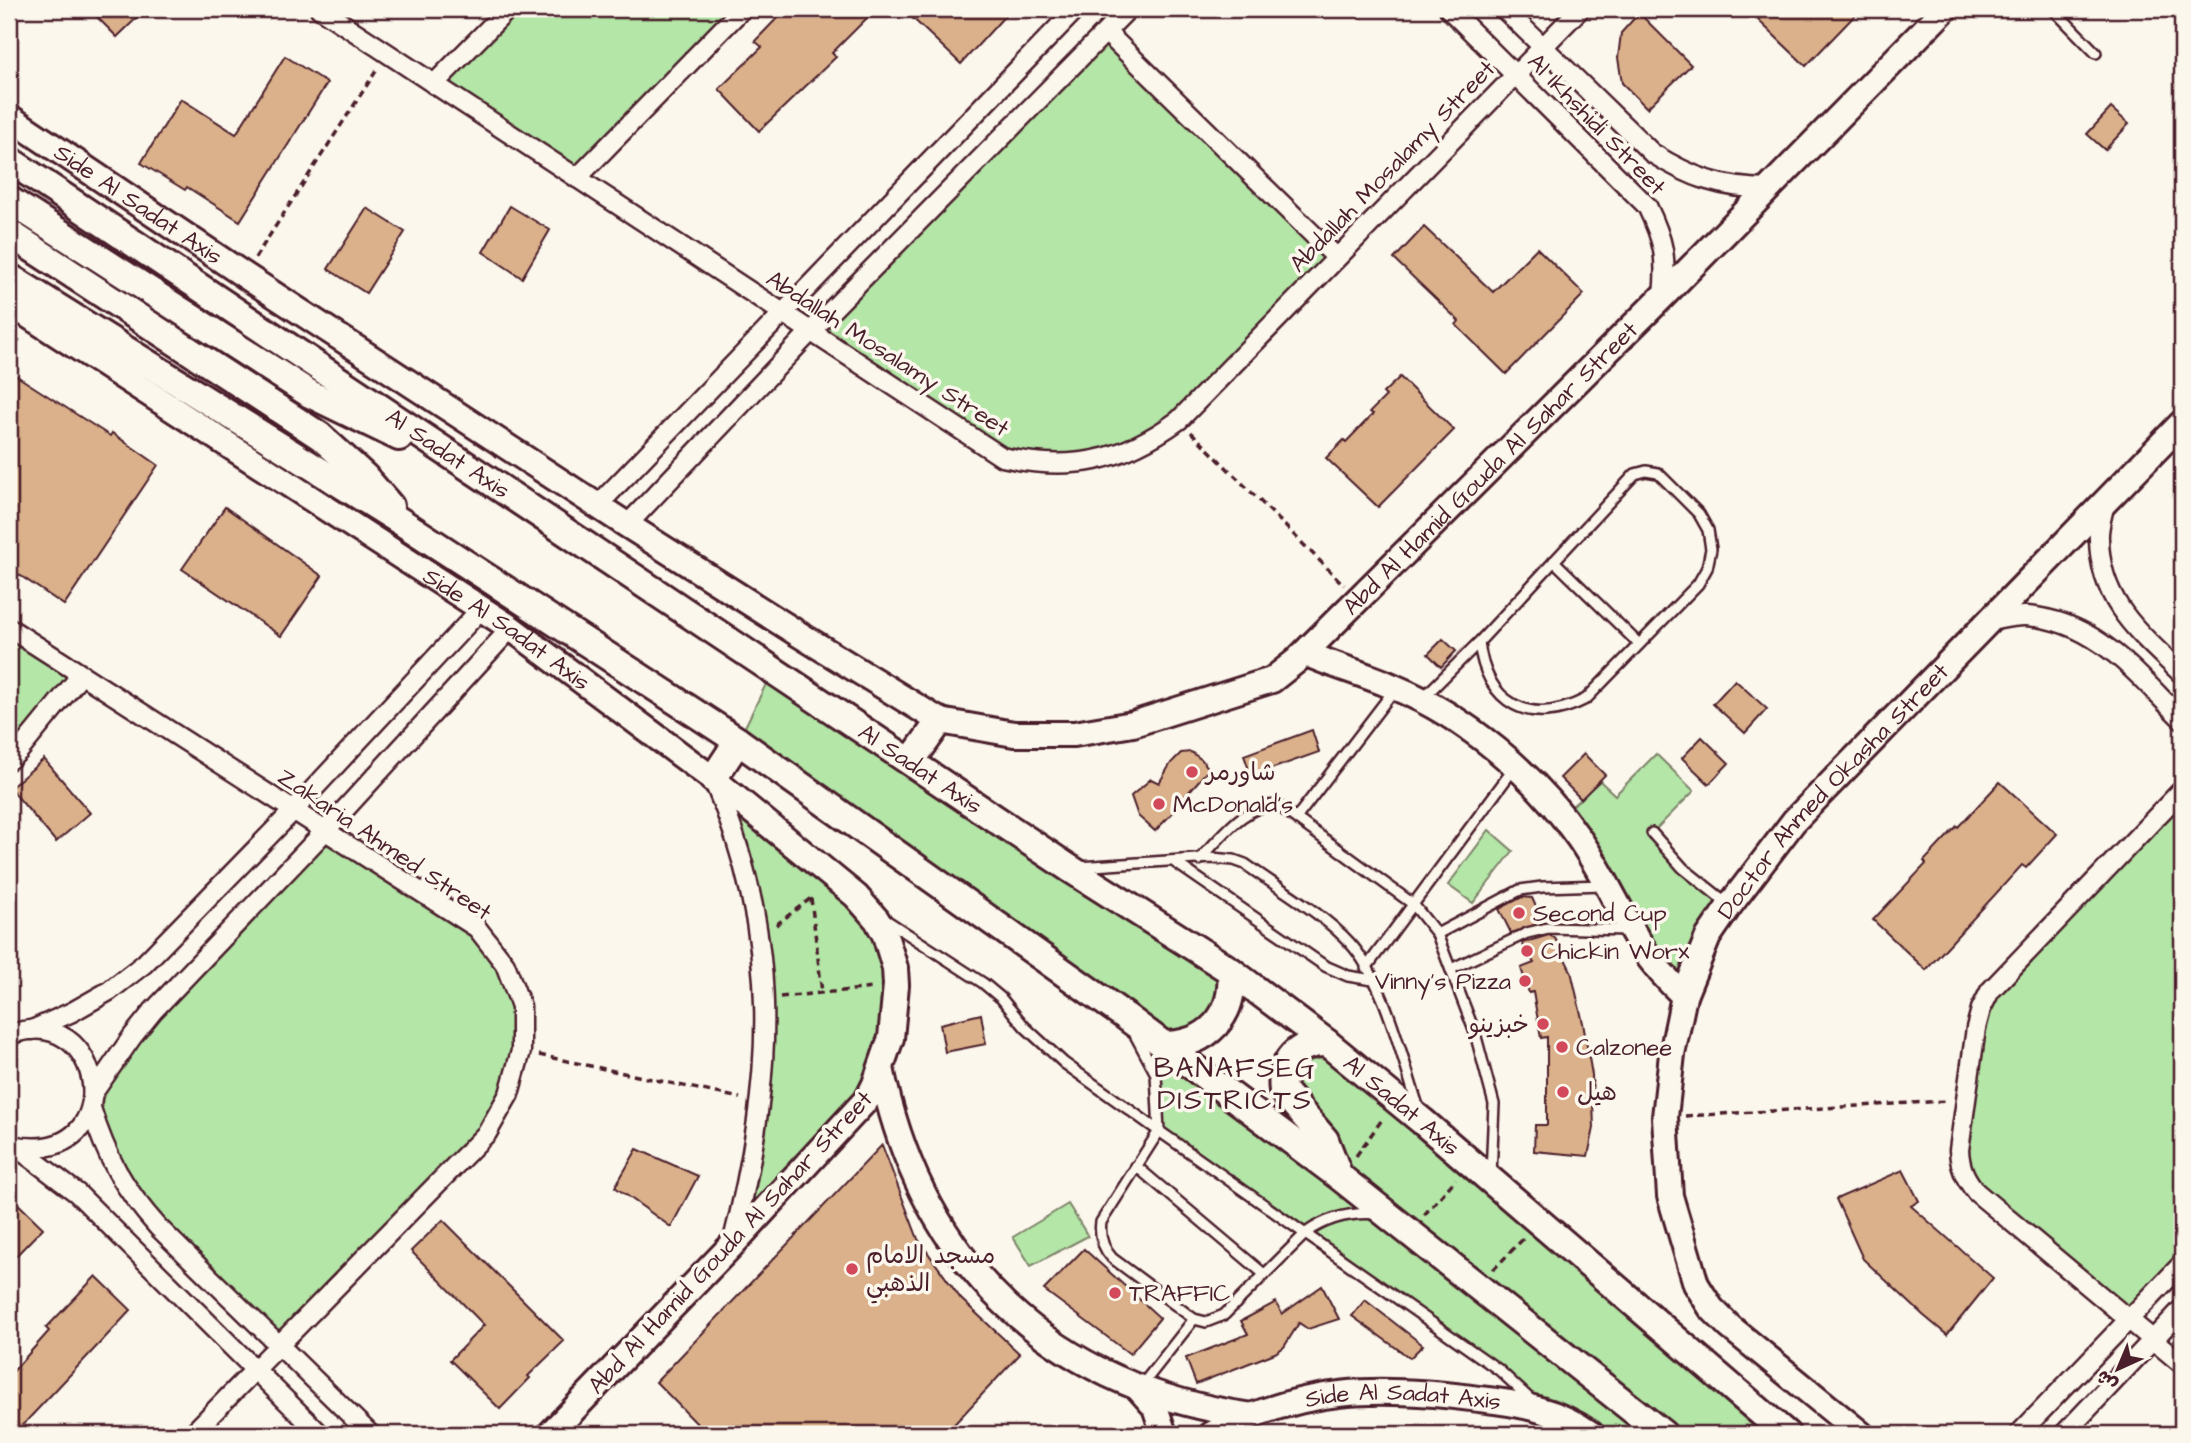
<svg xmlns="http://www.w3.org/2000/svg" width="2191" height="1443" font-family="'Architects Daughter','Playpen Sans Arabic',sans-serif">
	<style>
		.green { fill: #b3e6a7; stroke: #7e8269; stroke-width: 2 }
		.building { fill: #dab18b; stroke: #4a1f2b; stroke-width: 2 }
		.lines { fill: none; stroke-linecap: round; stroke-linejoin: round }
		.lane-casing { stroke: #4a1f2b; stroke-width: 14 }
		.street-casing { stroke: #4a1f2b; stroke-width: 23 }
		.secondary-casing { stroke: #4a1f2b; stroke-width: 30 }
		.primary-casing { stroke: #4a1f2b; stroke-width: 32 }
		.path { stroke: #4a1f2b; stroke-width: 3.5; stroke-dasharray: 7 5; stroke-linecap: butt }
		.lane { stroke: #fbf7ec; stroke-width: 9 }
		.street { stroke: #fbf7ec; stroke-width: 18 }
		.secondary { stroke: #fbf7ec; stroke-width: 24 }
		.primary { stroke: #fbf7ec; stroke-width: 26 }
		.poi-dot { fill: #d1495b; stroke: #fbf7ec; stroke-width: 2.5 }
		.labels { text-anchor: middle; stroke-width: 7; stroke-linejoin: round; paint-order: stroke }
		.street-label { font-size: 24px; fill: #4a1f2b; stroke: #fbf7ec }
		.poi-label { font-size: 24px; fill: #4a1f2b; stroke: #fbf7ec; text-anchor: start }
		.quarter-label { font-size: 28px; letter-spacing: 2px; fill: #4a1f2b; stroke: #fbf7ec }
	</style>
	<rect width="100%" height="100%" fill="#fbf7ec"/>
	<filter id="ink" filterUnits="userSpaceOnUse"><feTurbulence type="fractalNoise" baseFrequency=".0143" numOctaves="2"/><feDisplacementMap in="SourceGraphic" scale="14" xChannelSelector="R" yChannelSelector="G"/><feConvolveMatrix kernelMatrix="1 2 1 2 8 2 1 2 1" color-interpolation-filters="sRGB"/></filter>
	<g filter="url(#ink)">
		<g class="green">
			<path d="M508 9H742L577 178 434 84Z"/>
			<path d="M1106 32 1336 257 1179 420 1125 452 1002 457 810 332Z"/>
			<path d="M9 628 81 675 9 760Z"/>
			<path d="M773 670 1231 971V997L1176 1045 1339 1178 1283 1091 1317 1043 1792 1434H1591L1520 1388 1159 1131 1156 1074 1127 1018 738 741Z"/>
			<path d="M1656 754 1694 791 1652 833 1683 868 1730 905 1684 996 1561 816 1600 781 1615 795Z"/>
			<path d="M713 779 856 896 891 951 875 1084 731 1246 745 1193 764 970Z"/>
			<path d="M2182 790V1264L2129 1319 1966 1180 1959 1150 1981 1009Z"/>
			<path d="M1489 830 1513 851 1473 903 1448 885Z"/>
			<path d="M325 831 477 928 505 964 521 1051 487 1133 279 1345 135 1201 93 1093 112 1065Z"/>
			<path d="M1068 1204 1088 1236 1031 1266 1013 1237Z"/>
		</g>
		<g class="building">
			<path d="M89 9H146L117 37Z"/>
			<path d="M786 9H876L832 53 836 57 759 131 719 89 762 47 755 41Z"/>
			<path d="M903 9H1011L961 64Z"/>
			<path d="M1768 9H1861L1806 66 1758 20Z"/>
			<path d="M1639 13 1691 65 1647 108 1622 83 1618 58 1621 33Z"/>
			<path d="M285 56 327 83 240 221 187 187 185 190 141 163 181 99 236 134Z"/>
			<path d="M2111 108 2129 124 2105 150 2087 134Z"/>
			<path d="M510 206 550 230 522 278 483 252Z"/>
			<path d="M367 208 405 232 366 293 328 269Z"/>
			<path d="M1424 227 1493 292 1537 248 1584 294 1506 374 1456 325 1459 321 1394 259Z"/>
			<path d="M9 371 110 436 112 433 158 465 64 605 9 568Z"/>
			<path d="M1400 377 1454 430 1378 507 1326 458 1344 440 1346 442 1373 414 1370 412 1386 396 1383 393Z"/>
			<path d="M225 507 322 576 281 636 182 569Z"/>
			<path d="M1443 639 1456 651 1441 667 1428 654Z"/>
			<path d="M1735 680 1767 709 1745 733 1713 704Z"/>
			<path d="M1312 730 1319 752 1251 776 1244 755Z"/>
			<path d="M1702 737 1729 763 1709 784 1682 758Z"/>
			<path d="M1191 752 1202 760 1209 769 1181 801 1182 803 1155 831 1138 816 1131 796 1151 779 1159 783 1171 763 1181 753Z"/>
			<path d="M1584 754 1605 775 1581 799 1560 778Z"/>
			<path d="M44 759 90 813 56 842 10 788Z"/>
			<path d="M2000 782 2057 834 2026 868 2022 865 1926 970 1873 920 1926 864 1924 861 1957 826 1958 827Z"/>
			<path d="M1522 897 1532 898 1543 922 1511 933 1499 909Z"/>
			<path d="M1549 935 1555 938 1571 971 1583 1023 1592 1075 1594 1128 1588 1156 1534 1151 1535 1125H1547V1037L1541 1038 1533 992 1529 993 1521 968 1534 963 1522 943Z"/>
			<path d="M981 1014 986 1044 945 1052 940 1024Z"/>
			<path d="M882 1145 918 1239 961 1299 1020 1354 945 1434H707L656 1382Z"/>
			<path d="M637 1149 698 1176 671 1227 615 1187Z"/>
			<path d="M1903 1170 1919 1201 1911 1206 1993 1278 1947 1335 1923 1315 1863 1259 1836 1199Z"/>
			<path d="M9 1195 43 1228 9 1263Z"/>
			<path d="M443 1220 564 1341 528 1376 530 1378 500 1409 450 1360 484 1325 411 1251Z"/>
			<path d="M1084 1249 1160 1318 1130 1354 1044 1290Z"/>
			<path d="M96 1276 131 1310 19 1429 9 1419V1376L49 1331 46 1328Z"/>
			<path d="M1322 1286 1339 1319 1308 1329 1299 1323 1284 1347 1275 1353 1196 1384 1186 1358 1248 1334 1241 1321 1276 1302 1282 1314Z"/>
			<path d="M1365 1300 1423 1345 1410 1358 1352 1316Z"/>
		</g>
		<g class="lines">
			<g class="lane-casing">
				<g id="lane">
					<path d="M2053 9 2096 53"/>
					<path d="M1554 561 1639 644"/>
					<path d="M1422 699 1479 642 1635 474 1646 471 1658 473 1699 514 1708 530 1711 549 1707 568 1698 584 1586 699C1530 728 1486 704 1479 642"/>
					<path d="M1297 817 1395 689"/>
					<path d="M1652 833 1683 868 1728 904"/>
					<path d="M1199 860C1220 839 1247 800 1279 806L1413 904 1437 934 1475 1033 1494 1104 1491 1175"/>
					<path d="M1173 861 1325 966 1348 976 1373 980"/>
					<path d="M1079 867 1211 858 1234 860 1245 864C1277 887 1322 913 1349 942 1385 980 1402 1059 1419 1109"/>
					<path d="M886 920 983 983 1001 998 1025 1027 1064 1063 1159 1131 1101 1222C1099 1236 1102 1247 1112 1258L1194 1319 1206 1322 1224 1315 1306 1233C1327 1218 1351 1212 1377 1214"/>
					<path d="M1437 934 1520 890 1542 887 1603 885"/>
					<path d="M1366 968 1515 767"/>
					<path d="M1451 969 1527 933 1548 928 1627 930"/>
					<path d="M1134 1033 1156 1074 1159 1131 1499 1370 1531 1400"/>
					<path d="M1136 1166 1264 1274"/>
					<path d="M1142 1385 1194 1319"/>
				</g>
			</g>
			<g class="street-casing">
				<g id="street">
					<path d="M320 9 1002 457C1072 472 1121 462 1179 420L1580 9"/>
					<path d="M1449 9 1647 206C1664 241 1667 257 1663 296"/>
					<path d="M1504 9 1652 153C1692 178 1721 188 1768 189"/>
					<path d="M1106 32 1336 257"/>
					<path d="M434 84 508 9"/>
					<path d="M577 178 742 9"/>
					<path d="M2105 502C2103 514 2098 527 2099 539 2100 603 2140 633 2182 674"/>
					<path d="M598 505 1076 9"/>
					<path d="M627 525 810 332 1128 9"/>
					<path d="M1989 621C2002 619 2015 615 2027 616 2098 622 2135 673 2182 719"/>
					<path d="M9 628 477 928 505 964 521 1006V1051L509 1094 487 1133 192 1434"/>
					<path d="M9 760 19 751 81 675"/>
					<path d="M714 782C782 939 774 1081 732 1244"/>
					<path d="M2182 790 1990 991 1981 1009 1976 1028 1959 1150C1960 1168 1965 1178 1976 1192L2182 1364"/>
					<path d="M32 1030 72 1012 109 991 144 964 293 811 481 609"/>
					<path d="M9 1035C106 998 131 1165 16 1146"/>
					<path d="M93 1093 132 1037 153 1011 325 831 511 628"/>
					<path d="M91 1108C106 1157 124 1189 158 1227L370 1434"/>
					<path d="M15 1146 77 1193 320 1434"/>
					<path d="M2019 1434 2182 1264"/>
					<path d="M2064 1434 2182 1309"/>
				</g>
			</g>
			<g class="secondary-casing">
				<g id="secondary">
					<path id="s1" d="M9 117 244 275 627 525 797 633 940 721 1014 734H1074L1133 724 1259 684 1272 680 1296 661 1663 296 1945 9"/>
					<path id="s2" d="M9 303 511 628 713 779 856 896 877 920 885 935 895 968 896 985 891 1038 875 1084 868 1098 731 1246 550 1434"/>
					<path d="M1305 653C1334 666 1365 674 1394 687 1466 717 1534 774 1578 837 1603 872 1619 911 1642 947 1654 966 1668 981 1684 996"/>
					<path d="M881 1068C921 1265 1052 1388 1252 1416"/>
					<path d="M1139 1389 1155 1407 1164 1434"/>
					<path id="s3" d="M1212 1434C1303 1386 1379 1386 1479 1399 1518 1403 1558 1410 1591 1434"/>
					<path id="s4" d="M1861 1434 1730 1327 1711 1308 1696 1284 1670 1196 1665 1117 1672 1054 1684 996 1708 937 1730 905 1794 821 2182 423"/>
				</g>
			</g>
			<g class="primary-casing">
				<g id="primary">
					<path id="s5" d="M9 160 1069 868 1231 971 1327 1043 1422 1121 1786 1434"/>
					<path d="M9 200 310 394 399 437"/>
					<path d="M9 233 320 436 364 476 390 506"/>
					<path d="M9 277 403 523 738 741 1125 1016 1340 1177 1663 1434"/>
					<path d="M911 761 940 721"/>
					<path d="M713 779 738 741"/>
					<path d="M1327 1043C1298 1042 1279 1061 1283 1091L1325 1140 1339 1176"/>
					<path d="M1163 1045C1208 1045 1235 1016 1231 971"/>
				</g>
			</g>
			<g class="path">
				<path d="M255 258 378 68"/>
				<path d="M9 355 21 336"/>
				<path d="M1191 432 1344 585"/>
				<path d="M811 898 822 993"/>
				<path d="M776 925 811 898"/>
				<path d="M780 997 873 988"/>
				<path d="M539 1055 740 1098"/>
				<path d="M1685 1116 1946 1101"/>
				<path d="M1356 1156 1384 1117"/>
				<path d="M1424 1215 1456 1179"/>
				<path d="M1493 1270 1524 1238"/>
			</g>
			<use href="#lane" class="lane"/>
			<use href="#street" class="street"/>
			<use href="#secondary" class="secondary"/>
			<use href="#primary" class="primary"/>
		</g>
	</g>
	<g class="poi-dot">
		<circle cx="1192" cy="772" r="7"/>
		<circle cx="1159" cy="804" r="7"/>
		<circle cx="1519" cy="913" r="7"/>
		<circle cx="1527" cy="951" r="7"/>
		<circle cx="1525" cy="981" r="7"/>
		<circle cx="1543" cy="1024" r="7"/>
		<circle cx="1562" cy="1047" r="7"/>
		<circle cx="1563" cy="1092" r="7"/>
		<circle cx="852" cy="1269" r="7"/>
		<circle cx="1115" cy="1293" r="7"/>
	</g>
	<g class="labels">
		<g class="street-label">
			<text transform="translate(1597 124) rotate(46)" y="8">Al Ikhshidi Street</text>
			<text transform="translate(1392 166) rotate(-46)" y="8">Abdallah Mosalamy Street</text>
			<text dy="8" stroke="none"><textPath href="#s1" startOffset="156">Side Al Sadat Axis</textPath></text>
			<text transform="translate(888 353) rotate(33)" y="8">Abdallah Mosalamy Street</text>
			<text dy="8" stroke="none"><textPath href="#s5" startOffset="528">Al Sadat Axis</textPath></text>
			<text dy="8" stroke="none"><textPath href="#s1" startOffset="1755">Abd Al Hamid Gouda Al Sahar Street</textPath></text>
			<text dy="8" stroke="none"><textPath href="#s2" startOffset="595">Side Al Sadat Axis</textPath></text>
			<text dy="8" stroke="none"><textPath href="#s5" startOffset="1096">Al Sadat Axis</textPath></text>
			<text dy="8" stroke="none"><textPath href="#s4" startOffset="774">Doctor Ahmed Okasha Street</textPath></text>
			<text transform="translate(385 844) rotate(34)" y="8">Zakaria Ahmed Street</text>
			<text dy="8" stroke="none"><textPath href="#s5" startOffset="1684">Al Sadat Axis</textPath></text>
			<text transform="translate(730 1242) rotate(-47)" y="8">Abd Al Hamid Gouda Al Sahar Street</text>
			<text dy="8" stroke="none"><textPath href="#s3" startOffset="198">Side Al Sadat Axis</textPath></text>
		</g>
		<g class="poi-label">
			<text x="1206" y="780">شاورمر</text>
			<text x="1173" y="812">McDonald's</text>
			<text x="1533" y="921">Second Cup</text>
			<text x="1541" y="959">Chickin Worx</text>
			<text x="1511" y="989" text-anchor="end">Vinny's Pizza</text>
			<text x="1529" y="1032" text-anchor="end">خبزينو</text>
			<text x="1576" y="1055">Calzonee</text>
			<text x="1577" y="1100">هيل</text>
			<text x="866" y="1263">مسجد الامام<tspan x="866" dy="28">الذهبي</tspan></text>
			<text x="1129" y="1301">TRAFFIC</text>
		</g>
		<g class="quarter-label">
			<text x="1235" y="1077">BANAFSEG<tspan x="1235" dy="32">DISTRICTS</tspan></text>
		</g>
	</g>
	<rect width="2191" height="1443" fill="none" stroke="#fbf7ec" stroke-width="35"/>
	<rect x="18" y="18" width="2156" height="1408" fill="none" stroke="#4a1f2b" stroke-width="2.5" filter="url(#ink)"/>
	<g transform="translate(2118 1369) rotate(224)" stroke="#fbf7ec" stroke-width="5" paint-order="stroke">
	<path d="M0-5L12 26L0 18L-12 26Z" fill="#4a1f2b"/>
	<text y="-10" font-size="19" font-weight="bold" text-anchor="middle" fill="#4a1f2b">ش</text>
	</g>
</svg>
